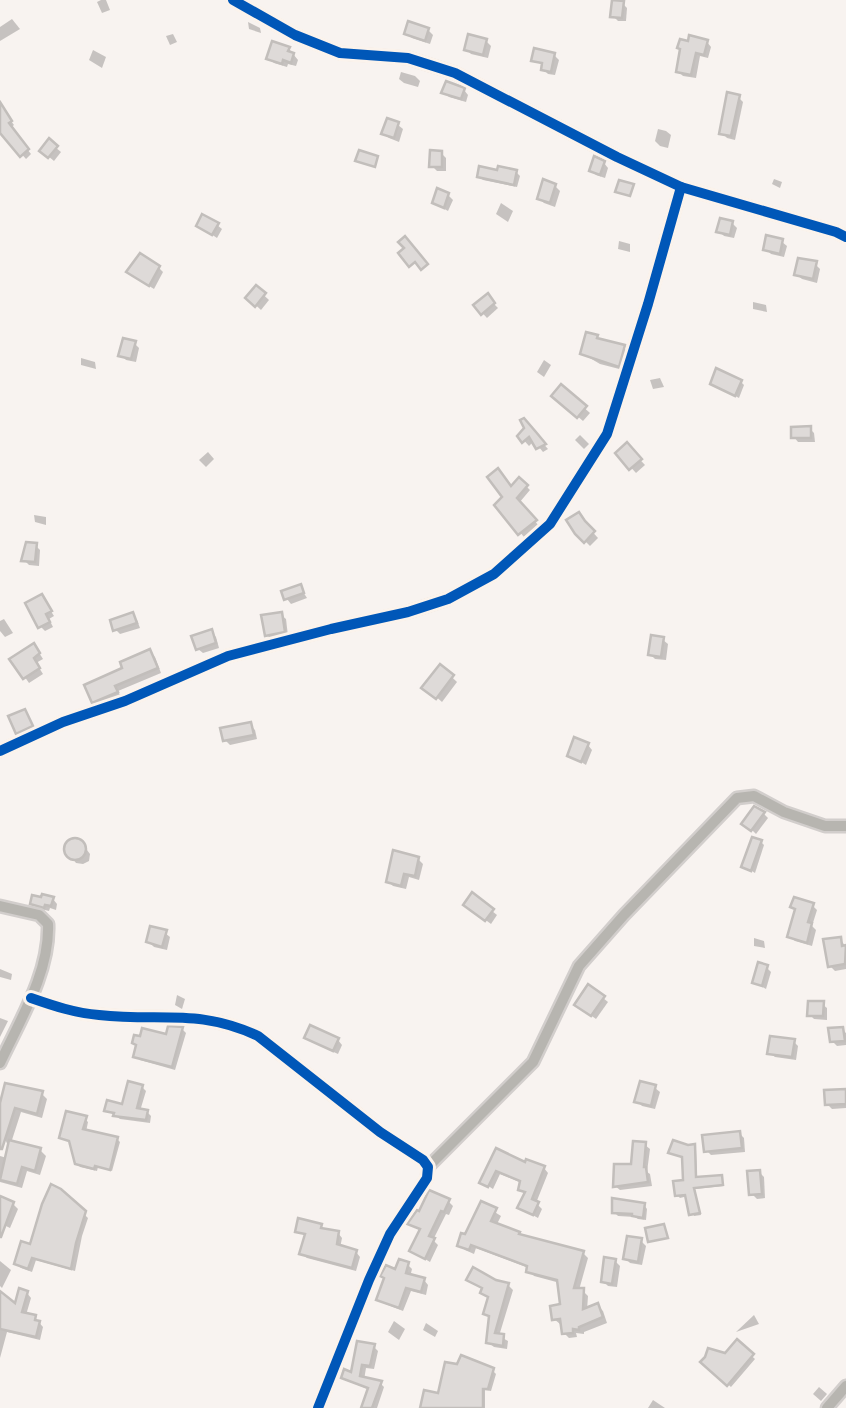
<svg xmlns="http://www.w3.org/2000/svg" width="846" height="1408" font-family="'Golos Text',sans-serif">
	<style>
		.shadow { fill: #0003 }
		.building { fill: #dedad8; stroke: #c2bebb; stroke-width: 2.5 }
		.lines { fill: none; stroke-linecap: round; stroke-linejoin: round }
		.street-casing { stroke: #d2cecc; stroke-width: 15 }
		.street { stroke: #b7b5b0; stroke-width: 10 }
		.cycleway-casing { stroke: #fbf3ec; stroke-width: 16 }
		.cycleway { stroke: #0057b8; stroke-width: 10 }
	</style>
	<rect width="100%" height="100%" fill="#f8f3f0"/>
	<g class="shadow">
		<path d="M101 0H106L110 10 102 13 97 2Z"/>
		<path d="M622 3 627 8 626 21H618L613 16Z"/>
		<path d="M12 19 20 29 0 41V27Z"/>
		<path d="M248 22 260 28 261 33 249 29Z"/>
		<path d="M428 30 433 35 430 44 412 38 407 33Z"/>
		<path d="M173 34 177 42 170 45 166 36Z"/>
		<path d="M486 41 491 46 488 58 471 54 466 49Z"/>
		<path d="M707 42 711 47 708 58 700 56 696 78 683 76 678 71Z"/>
		<path d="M289 49 298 60 296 66 288 64 287 67 274 63 269 58Z"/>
		<path d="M93 50 106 57 102 68 89 60Z"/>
		<path d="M554 55 559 60 555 75 548 74 543 69 544 66 534 60Z"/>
		<path d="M401 72 415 76 420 81 418 87 404 83 399 79Z"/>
		<path d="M464 90 468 95 466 102 449 97 444 92Z"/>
		<path d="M738 97 743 102 735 140 727 138 722 133Z"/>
		<path d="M0 106 14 125 10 128 31 154 26 159 3 133H0Z"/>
		<path d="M398 125 403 129 399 142 389 138 384 134Z"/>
		<path d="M658 129 666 131 671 135 668 148 660 146 655 141Z"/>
		<path d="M49 142 61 152 54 161 42 151Z"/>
		<path d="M441 153 446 158V171H437L432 166Z"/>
		<path d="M604 163 608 168 605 178 596 175 592 171Z"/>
		<path d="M516 172 520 176 517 187 483 180 479 176Z"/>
		<path d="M774 179 782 182 780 188 772 184Z"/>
		<path d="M555 186 560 191 555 207 544 203 540 199Z"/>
		<path d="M448 195 453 200 448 211 434 203Z"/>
		<path d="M501 203 513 211 508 222 496 214Z"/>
		<path d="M732 223 737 228 734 238 724 236 719 231Z"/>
		<path d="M217 225 222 229 217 238 199 226Z"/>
		<path d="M619 241 630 244V252L618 249Z"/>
		<path d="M782 242 787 246 784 257 771 254 766 249Z"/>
		<path d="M815 264 820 269 817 283 802 279 797 275Z"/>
		<path d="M159 268 163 272 154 289 133 276Z"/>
		<path d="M256 288 269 300 261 310 248 298Z"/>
		<path d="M487 297 498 308 487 318 476 306Z"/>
		<path d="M753 302 766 305 767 312 753 309Z"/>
		<path d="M597 337 600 341 623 347 628 352 623 370 600 364 583 354Z"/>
		<path d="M135 344 139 348 136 362 126 360 121 355Z"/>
		<path d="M81 358 95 362 96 369 81 365Z"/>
		<path d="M544 360 551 365 544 377 537 372Z"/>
		<path d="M660 378 664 387 653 389 650 380Z"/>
		<path d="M741 382 744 385 739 398 713 384Z"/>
		<path d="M561 387 590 413 583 421 554 396Z"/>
		<path d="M523 421 548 449 543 452 534 441 529 446 520 436 527 428Z"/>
		<path d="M810 429 814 433 815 442H798L794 437Z"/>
		<path d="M580 435 589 444 584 449 575 440Z"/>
		<path d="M627 446 645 465 636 473 618 453Z"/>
		<path d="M208 452 214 459 206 467 199 460Z"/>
		<path d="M520 480 530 490 519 503 539 526 524 537 497 505Z"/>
		<path d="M34 515 46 517V525L35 522Z"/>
		<path d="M589 528 598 538 590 546 577 533Z"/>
		<path d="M36 546 40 550 39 566 29 565 24 560Z"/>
		<path d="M300 587 307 598 291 604 287 599Z"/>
		<path d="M42 597 54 616 49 619 53 627 45 631 41 627Z"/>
		<path d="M132 615 137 620 140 628 120 634 115 629Z"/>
		<path d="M281 615 286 619 288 636 272 640 267 635Z"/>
		<path d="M4 619 13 633 5 637 0 631V621Z"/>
		<path d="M211 632 216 637 219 648 203 653 198 649Z"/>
		<path d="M663 640 668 644 666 660 655 659 650 654Z"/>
		<path d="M38 651 43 659 36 663 43 674 29 683 13 660Z"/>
		<path d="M150 652 155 657 161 673 118 691 121 697 99 706 94 702Z"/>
		<path d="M441 667 457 682 442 702 425 687Z"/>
		<path d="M25 712 36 731 22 737 18 733Z"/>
		<path d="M250 725 255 730 257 739 230 745 225 740Z"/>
		<path d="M588 745 592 750 586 765 570 755Z"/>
		<path d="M764 814 768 818 756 834 745 823Z"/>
		<path d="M74 841 81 842 90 854 89 861 83 864 76 863 67 851 68 844Z"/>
		<path d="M761 842 764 845 755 873 744 866Z"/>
		<path d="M418 859 423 864 419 880 409 877 406 889 393 886 388 881Z"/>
		<path d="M53 899 57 904 56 910 50 908 49 911 37 908 33 903Z"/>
		<path d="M812 905 817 910 812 926 816 930 812 946 795 941 790 937 797 911Z"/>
		<path d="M471 909 492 911 497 915 491 924Z"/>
		<path d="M165 933 170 937 167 950 154 947 149 942Z"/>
		<path d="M754 938 764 941 765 948 754 946Z"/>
		<path d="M840 939 846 947V969L835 971 830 966Z"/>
		<path d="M766 967 771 972 766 989 755 983Z"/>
		<path d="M0 969 12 974 11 980 0 977Z"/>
		<path d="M177 995 185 999 182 1009 175 1005Z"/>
		<path d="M603 998 608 1002 596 1019 582 1009Z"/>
		<path d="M822 1004 827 1008V1020L814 1019 810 1015Z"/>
		<path d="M0 1018 8 1021 0 1037Z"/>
		<path d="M182 1029 186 1033 175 1070 140 1060 136 1056Z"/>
		<path d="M842 1030 846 1033V1045L837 1046 832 1041Z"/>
		<path d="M307 1038 338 1040 342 1045 338 1054 312 1042Z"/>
		<path d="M793 1041 798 1046 796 1060 775 1057 770 1053Z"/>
		<path d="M7 1086 41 1093 47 1099 42 1118 21 1112 11 1143 40 1150 46 1156 40 1175 27 1171 22 1188 0 1182V1156L14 1160 0 1127Z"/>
		<path d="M142 1087 146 1091 140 1111 147 1112 151 1116 150 1123 120 1119 107 1110 123 1107Z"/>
		<path d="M655 1088 660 1092 655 1109 642 1106 637 1101Z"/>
		<path d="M846 1093V1108L832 1109 827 1104Z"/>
		<path d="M85 1119 88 1122 86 1132 117 1139 120 1142 112 1171 98 1167 97 1171 80 1167 77 1163 72 1143 62 1137Z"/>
		<path d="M739 1133 744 1138 745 1152 711 1155 707 1151Z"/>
		<path d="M645 1145 650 1149 647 1172 650 1174 652 1186 620 1190 615 1186 634 1167Z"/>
		<path d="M694 1147 696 1149 697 1180 721 1178 724 1186 695 1189 701 1215 694 1216 688 1196 680 1198 677 1195 686 1182 684 1158 673 1154Z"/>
		<path d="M497 1152 526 1166 544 1168 548 1173 536 1203 542 1209 538 1218 520 1208 526 1195 520 1189 522 1183 500 1174 493 1189 482 1182Z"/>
		<path d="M759 1172 764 1177 765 1198 757 1199 752 1194Z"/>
		<path d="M60 1191 88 1218 82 1236 75 1271 36 1260 32 1272 21 1268 16 1264 32 1247Z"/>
		<path d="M448 1201 453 1206 449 1215 446 1214 433 1240 438 1245 430 1262 412 1251 422 1231 411 1223Z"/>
		<path d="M13 1204 18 1209 10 1228 0 1223V1207Z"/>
		<path d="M482 1204 501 1216 496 1226 583 1253 588 1258 579 1290 583 1291 588 1296 587 1310 598 1306 603 1311 607 1323 584 1332V1334L576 1333 577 1337 569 1338 564 1333 563 1324H560L554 1319 563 1306 560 1283 534 1276 529 1268 476 1248 474 1254 465 1250 460 1245 466 1238Z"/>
		<path d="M644 1205 647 1209 646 1220 638 1219 635 1217 618 1216 614 1212Z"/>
		<path d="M321 1226 326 1231 338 1233 342 1238 340 1248 356 1252 360 1257 356 1271 307 1258 302 1254 307 1236 298 1231Z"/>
		<path d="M641 1241 646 1246 642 1265 630 1263 625 1258Z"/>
		<path d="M0 1261 11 1270 2 1288 0 1286Z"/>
		<path d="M615 1261 620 1266 617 1287 608 1286 603 1281Z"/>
		<path d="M408 1265 412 1269 410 1277 424 1280 428 1285 426 1295 411 1291 403 1311 383 1303 379 1299 396 1272Z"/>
		<path d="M469 1279 495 1282 508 1285 513 1290 499 1336 508 1341 507 1349 494 1347 489 1343 492 1319 486 1313 490 1298 484 1289Z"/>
		<path d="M27 1293 31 1298 26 1315 34 1317 43 1327 40 1340 7 1332 0 1358V1294L17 1307Z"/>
		<path d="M754 1315 759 1324 736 1332Z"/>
		<path d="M394 1321 405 1329 399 1340 388 1332Z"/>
		<path d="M426 1323 438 1331 435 1337 423 1330Z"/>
		<path d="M737 1343 755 1359 731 1387 703 1362 726 1356Z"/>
		<path d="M373 1346 378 1351 374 1369 366 1368 364 1380 380 1383 384 1387 377 1408H364L370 1390 348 1381 344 1377 353 1375Z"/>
		<path d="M492 1370 496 1374 491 1391 485 1390V1408H424L440 1396Z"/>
		<path d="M819 1387 827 1394 821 1401 813 1394Z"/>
		<path d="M653 1400 665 1408H648Z"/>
	</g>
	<g class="building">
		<path d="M612 0 624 1 622 18 610 17Z"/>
		<path d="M408 21 429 28 425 41 404 34Z"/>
		<path d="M468 34 487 39 483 55 464 50Z"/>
		<path d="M689 35 708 40 704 55 696 53 691 75 676 72 680 49 677 48 680 39 688 41Z"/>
		<path d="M272 41 290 47 288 51 294 53 291 63 283 60 282 64 266 59Z"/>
		<path d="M534 48 555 53 551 72 541 70 542 63 531 61Z"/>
		<path d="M446 81 465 88 461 99 441 93Z"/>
		<path d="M727 92 740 95 731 136 719 134Z"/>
		<path d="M0 102 12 121 9 123 29 149 20 157 0 133Z"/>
		<path d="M387 118 399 122 394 138 381 134Z"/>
		<path d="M49 138 58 146 48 158 39 151Z"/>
		<path d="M359 150 378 156 375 167 355 161Z"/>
		<path d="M430 150 442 151V167H429Z"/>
		<path d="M594 156 605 161 600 175 589 171Z"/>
		<path d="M479 166 497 170 498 166 517 170 514 185 477 177Z"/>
		<path d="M543 179 556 184 550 203 537 199Z"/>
		<path d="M619 180 634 184 630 196 615 192Z"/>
		<path d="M437 188 449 193 444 208 432 203Z"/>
		<path d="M202 214 219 223 212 235 196 226Z"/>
		<path d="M720 218 733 221 730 235 716 232Z"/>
		<path d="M766 235 783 239 780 254 763 250Z"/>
		<path d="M405 236 428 264 421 270 415 262 409 267 398 253 404 248 398 242Z"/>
		<path d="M140 253 160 266 149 286 126 272Z"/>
		<path d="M798 258 817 261 813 279 794 275Z"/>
		<path d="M256 285 266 293 255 307 245 298Z"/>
		<path d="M488 293 495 303 481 315 473 305Z"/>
		<path d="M586 332 598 335 597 338 625 345 619 367 580 354Z"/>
		<path d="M123 338 136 341 131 359 118 356Z"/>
		<path d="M716 368 742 380 735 396 710 384Z"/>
		<path d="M561 384 587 406 577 418 551 396Z"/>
		<path d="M524 418 536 432 546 444 536 449 529 437 522 443 517 436 524 428 520 420Z"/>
		<path d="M811 426V438H791V427Z"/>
		<path d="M627 442 642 459 629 470 615 453Z"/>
		<path d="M498 468 511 486 519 477 528 485 517 498 537 520 518 535 494 505 502 497 487 477Z"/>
		<path d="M579 512 585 521 595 531 584 543 575 534 566 520Z"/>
		<path d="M26 542 37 543 35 562 21 561Z"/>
		<path d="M301 584 304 593 284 600 281 591Z"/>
		<path d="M42 594 52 611 46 614 50 622 38 628 25 603Z"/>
		<path d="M133 612 137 623 113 631 110 620Z"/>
		<path d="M282 612 285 632 265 636 261 615Z"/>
		<path d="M212 629 216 643 196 650 191 636Z"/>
		<path d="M651 635 664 637 661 657 648 655Z"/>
		<path d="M34 643 40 653 34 658 40 668 23 679 9 659Z"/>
		<path d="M150 649 158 668 115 686 118 692 92 703 84 685 122 668 120 662Z"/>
		<path d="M440 664 454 675 436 699 421 688Z"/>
		<path d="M25 709 33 726 16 734 8 716Z"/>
		<path d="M251 722 254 735 223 741 220 728Z"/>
		<path d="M574 737 589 743 581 762 567 756Z"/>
		<path d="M754 806 765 812 751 831 741 824Z"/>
		<path d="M752 837 762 840 751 871 741 867Z"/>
		<circle cx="75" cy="849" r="11"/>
		<path d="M393 850 419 857 415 876 404 874 401 886 386 882Z"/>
		<path d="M472 892 494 909 485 921 463 905Z"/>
		<path d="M42 894 54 897 51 906 45 905 44 908 30 904 32 895 41 897Z"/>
		<path d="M794 897 814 903 808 922 812 923 807 943 787 937 795 909 790 907Z"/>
		<path d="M150 926 167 930 162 947 146 942Z"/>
		<path d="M841 937 842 946 846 945 845 964 828 967 823 939Z"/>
		<path d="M758 962 768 965 762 986 752 983Z"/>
		<path d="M588 984 605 996 591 1016 574 1005Z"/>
		<path d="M808 1001H824L823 1016H807Z"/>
		<path d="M310 1025 339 1038 333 1051 304 1038Z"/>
		<path d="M168 1026 183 1027 172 1067 133 1057 136 1045 132 1043 134 1035 140 1036 142 1028 166 1034Z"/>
		<path d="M843 1027 845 1041 830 1042 828 1028Z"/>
		<path d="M770 1036 795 1039 792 1057 767 1054Z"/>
		<path d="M128 1081 143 1085 137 1108 148 1110 146 1120 113 1116 114 1113 104 1111 107 1100 122 1104Z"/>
		<path d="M640 1081 656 1085 651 1106 634 1102Z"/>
		<path d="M5 1083 43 1091 37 1114 15 1108 2 1149H0V1103Z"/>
		<path d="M846 1089V1104L825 1105 824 1090Z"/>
		<path d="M66 1111 87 1116 83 1129 118 1137 110 1170 95 1166 94 1169 75 1164 69 1141 59 1138Z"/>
		<path d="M740 1131 742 1148 704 1152 702 1135Z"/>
		<path d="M9 1140 41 1148 35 1171 22 1167 17 1184 0 1180Z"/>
		<path d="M673 1140 688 1145 695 1144 696 1177 722 1175 723 1185 694 1188 700 1213 689 1215 685 1195 675 1196 673 1181 683 1180 682 1157 668 1153Z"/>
		<path d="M633 1141 646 1142 644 1167H646L648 1182 613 1187 614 1164H631Z"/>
		<path d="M496 1148 525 1162 526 1159 545 1166 532 1199 539 1202 533 1215 517 1208 525 1192 518 1190 520 1181 496 1171 488 1187 479 1183Z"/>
		<path d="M760 1170 762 1194 749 1195 747 1171Z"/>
		<path d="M51 1184 61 1189 86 1211 76 1243 71 1269 32 1258 28 1269 14 1264 21 1241 30 1244 42 1204Z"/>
		<path d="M429 1190 450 1199 444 1212 441 1211 429 1236 435 1238 425 1259 409 1251 420 1229 407 1224 417 1210 419 1211Z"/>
		<path d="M0 1196 14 1202 1 1237H0Z"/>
		<path d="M612 1198 645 1203 643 1218 632 1216V1214L612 1213Z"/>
		<path d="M481 1201 497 1208 491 1221 520 1232 519 1234 584 1251 574 1288H584L583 1309 598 1303 603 1317 579 1327V1330L573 1329V1333L562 1334 560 1319 552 1320 550 1306 560 1304 557 1280 526 1272 527 1266 471 1245 469 1250 457 1246 461 1233 465 1234Z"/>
		<path d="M298 1218 322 1224 321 1228 339 1231 337 1244 357 1250 352 1268 299 1254 305 1234 295 1232Z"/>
		<path d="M664 1224 668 1238 648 1242 645 1228Z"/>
		<path d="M627 1236 642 1238 638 1262 623 1259Z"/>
		<path d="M604 1257 616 1259 612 1284 601 1282Z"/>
		<path d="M399 1259 409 1262 406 1273 425 1278 421 1292 406 1288 399 1308 376 1300 384 1278 380 1276 386 1265 395 1269Z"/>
		<path d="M473 1267 496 1280 509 1283 495 1333 504 1334 503 1346 486 1343 489 1316 483 1314 488 1297 480 1293 482 1288 466 1280Z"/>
		<path d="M19 1288 28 1291 22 1312 36 1315 35 1320 40 1321 36 1337 0 1329V1291L15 1303Z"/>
		<path d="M737 1339 754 1354 727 1386 700 1362 705 1357 708 1348 725 1353Z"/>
		<path d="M357 1341 375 1344 370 1366 362 1365 360 1376 382 1381 372 1408H361L368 1388 341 1378 344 1369 351 1372Z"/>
		<path d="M461 1355 494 1368 488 1389H483V1408H420L424 1390 438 1393 445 1362 457 1364Z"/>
	</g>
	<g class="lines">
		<g class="street-casing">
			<g id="street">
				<path d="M233 0 295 35 340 53 408 58 455 73 617 157 681 187 836 232 846 237"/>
				<path d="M0 751 63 722 125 701 228 656 331 629 408 612 448 599 494 574 550 524 607 434 648 304 681 187"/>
				<path d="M0 906 39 915 48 924C50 972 20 1020 0 1063"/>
				<path d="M31 998C54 1006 75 1013 99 1015 160 1022 198 1008 258 1036L380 1132 423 1160 428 1167 427 1178 390 1234 369 1280 318 1408"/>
				<path d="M428 1167 533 1062 579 966 624 915 737 798 754 796 784 812 825 826H846"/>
				<path d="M827 1408 846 1386"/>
			</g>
		</g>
		<use href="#street" class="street"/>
		<g class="cycleway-casing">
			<g id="cycleway">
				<path d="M233 0 295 35 340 53 408 58 455 73 617 157 681 187 836 232 846 237"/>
				<path d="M0 751 63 722 125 701 228 656 331 629 408 612 448 599 494 574 550 524 607 434 648 304 681 187"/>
				<path d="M31 998C54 1006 75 1013 99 1015 160 1022 198 1008 258 1036L380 1132 423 1160 428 1167 427 1178 390 1234 369 1280 318 1408"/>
			</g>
		</g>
		<use href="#cycleway" class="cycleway"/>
	</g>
</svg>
